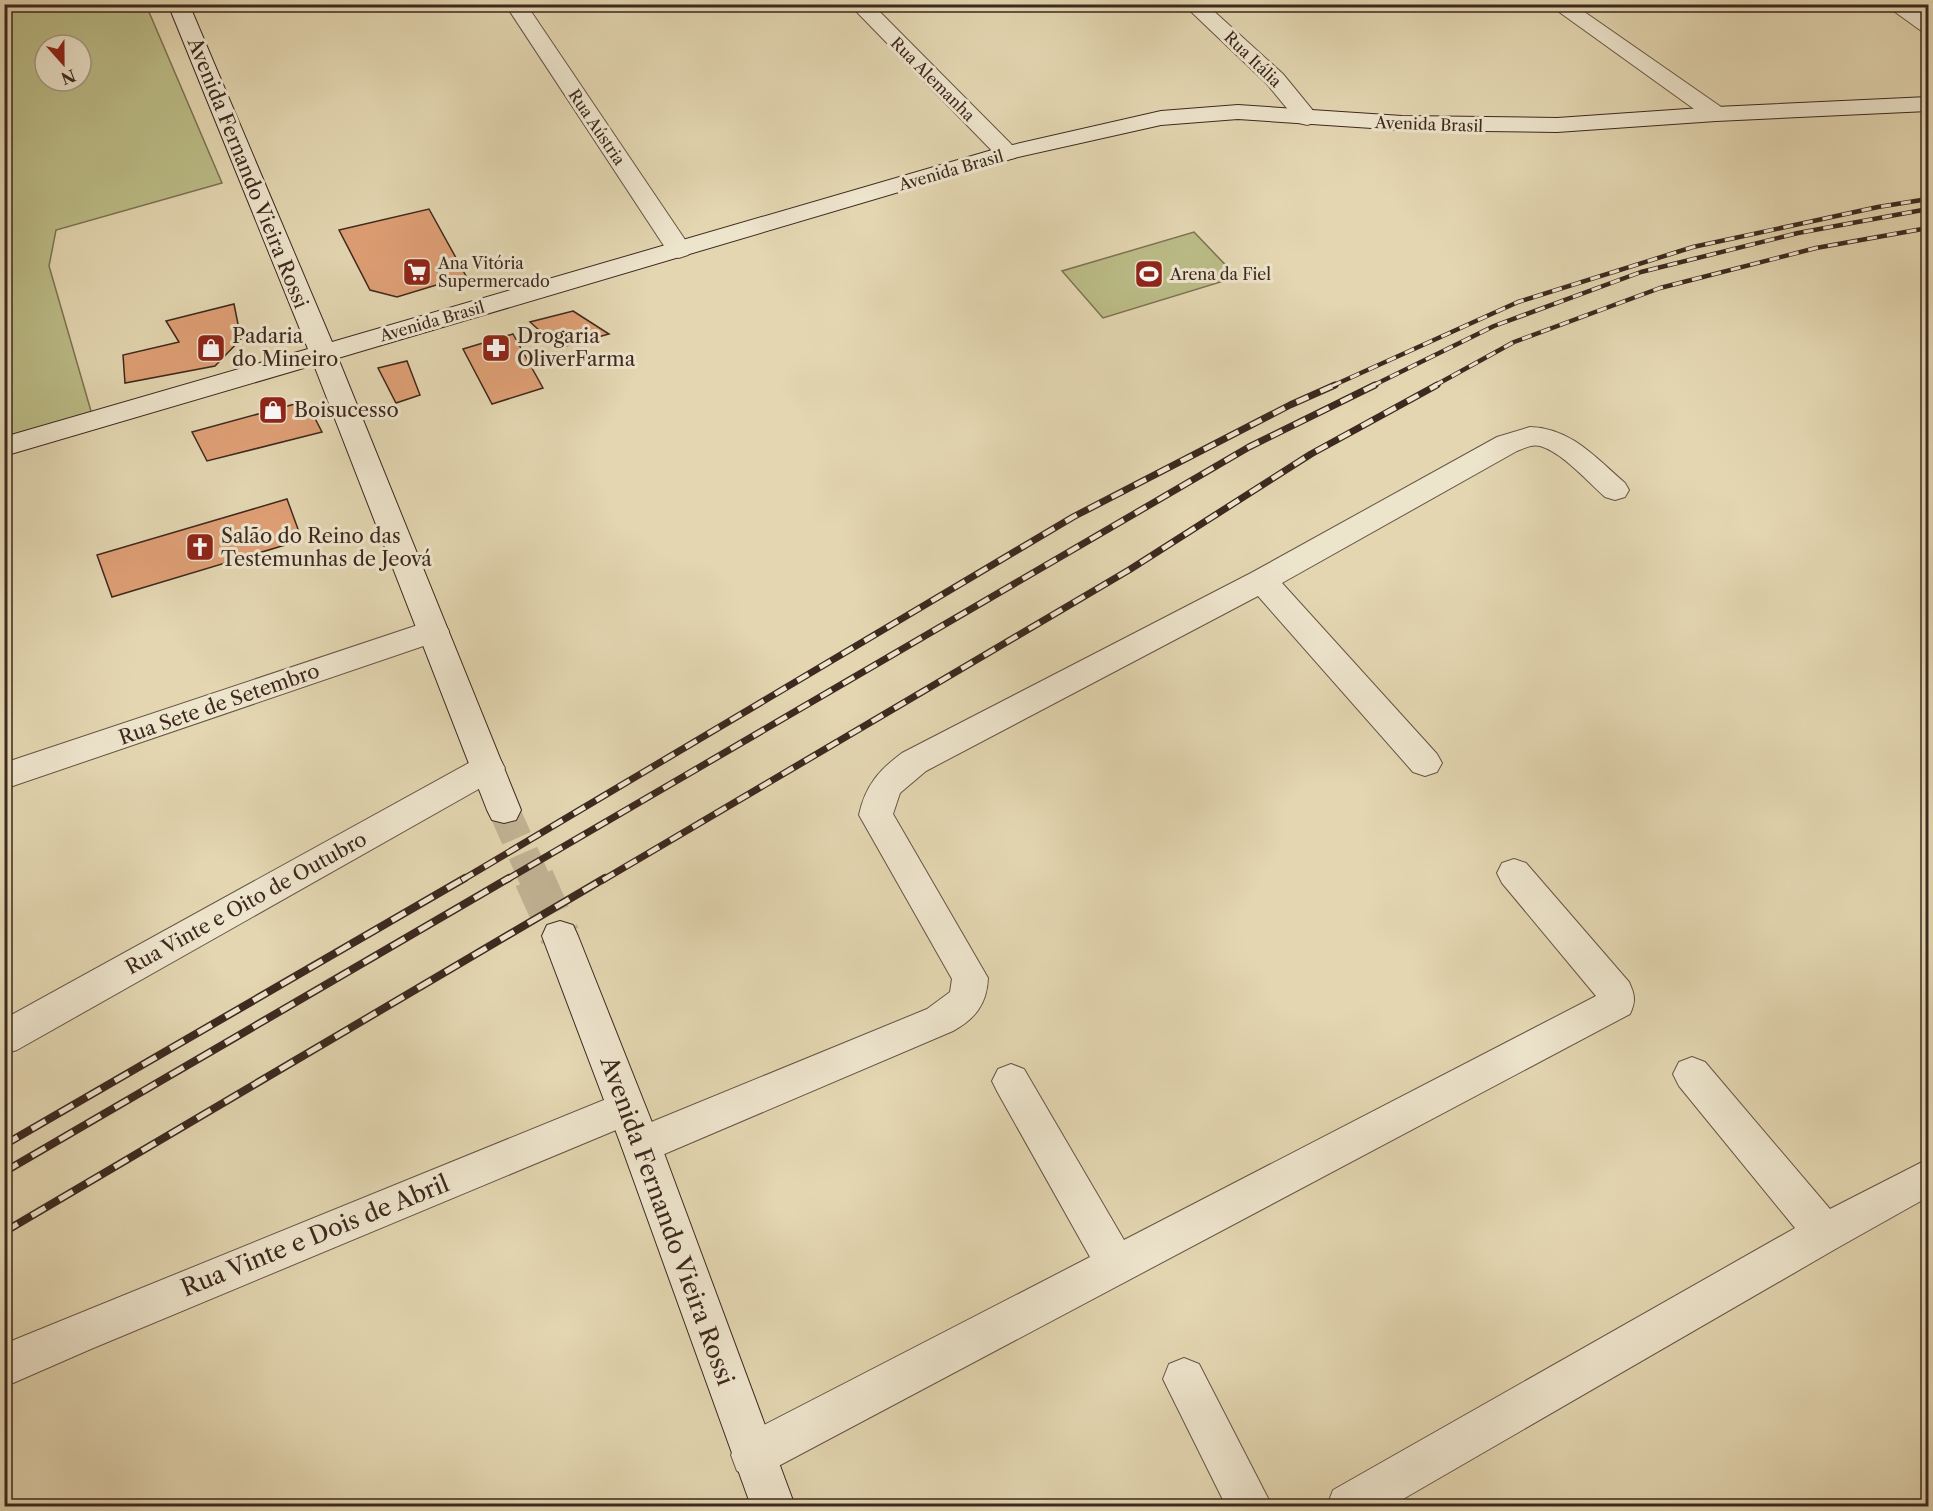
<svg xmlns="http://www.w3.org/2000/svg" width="1933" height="1511" font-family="'Libre Caslon Text',serif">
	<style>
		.green { fill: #bbbc87; stroke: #7c7253; stroke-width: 1.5; fill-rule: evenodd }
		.building { fill: #df9f75; stroke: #3d291f; stroke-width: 1.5 }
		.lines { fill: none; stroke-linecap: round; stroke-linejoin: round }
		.secondary-tunnel-far1 { stroke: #c2b394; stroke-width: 31; stroke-dasharray: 31 16; stroke-linecap: butt }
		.secondary-tunnel { stroke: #c2b394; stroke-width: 40; stroke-dasharray: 40 20; stroke-linecap: butt }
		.street-casing { stroke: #665444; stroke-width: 2 }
		.secondary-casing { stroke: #3d291f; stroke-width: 2 }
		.street { fill: #ede4cc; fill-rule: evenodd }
		.secondary { fill: #ede4cc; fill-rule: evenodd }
		.rail-far2-casing { stroke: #3d291f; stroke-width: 4.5 }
		.rail-far1-casing { stroke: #3d291f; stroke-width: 7 }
		.rail-casing { stroke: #3d291f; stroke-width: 8 }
		.rail-far2 { stroke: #ede4cc; stroke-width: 3; stroke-dasharray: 10; stroke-linecap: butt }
		.rail-far1 { stroke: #ede4cc; stroke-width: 4.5; stroke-dasharray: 13; stroke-linecap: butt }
		.rail { stroke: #ede4cc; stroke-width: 5; stroke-dasharray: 16; stroke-linecap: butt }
		.labels { text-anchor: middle; stroke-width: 6; stroke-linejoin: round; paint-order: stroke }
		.far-street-label { font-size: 16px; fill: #3d291f; stroke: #ede4cc }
		.far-poi-label { font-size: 16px; fill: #3d291f; stroke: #ede4cc; text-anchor: start }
		.street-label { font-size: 20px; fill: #3d291f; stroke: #ede4cc }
		.poi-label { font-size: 20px; fill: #3d291f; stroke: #ede4cc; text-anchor: start }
		.near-street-label { font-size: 24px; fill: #3d291f; stroke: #ede4cc }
	</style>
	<rect width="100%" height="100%" fill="#e3d6b1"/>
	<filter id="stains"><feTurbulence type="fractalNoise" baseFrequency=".00333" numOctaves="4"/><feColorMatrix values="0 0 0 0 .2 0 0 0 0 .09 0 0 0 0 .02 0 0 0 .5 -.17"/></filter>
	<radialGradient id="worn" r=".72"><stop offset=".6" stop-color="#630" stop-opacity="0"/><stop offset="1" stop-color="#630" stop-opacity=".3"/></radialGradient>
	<g class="green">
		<path d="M5 5H146L222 183 56 230 49 266 93 418 5 442ZM45 45H81V81H45Z"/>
		<path d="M1194 232 1237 277 1103 318 1062 271Z"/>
	</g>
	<g class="building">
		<path d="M429 209 466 276 397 297 370 290 339 230Z"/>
		<path d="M234 304 241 339 215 366 125 383 123 355 179 342 166 321Z"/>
		<path d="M573 311 609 334 559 348 530 322Z"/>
		<path d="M513 334 543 388 492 404 463 349Z"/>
		<path d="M407 361 420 395 396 403 378 368Z"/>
		<path d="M306 401 322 432 207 461 192 432Z"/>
		<path d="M287 499 302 540 112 597 97 555Z"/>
	</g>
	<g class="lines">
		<path class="secondary-tunnel-far1" d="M504 810 535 880"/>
		<path class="secondary-tunnel" d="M534 878 560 936"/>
		<g class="street-casing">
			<g id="street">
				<path d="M505 4H526L692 250 688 255 679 258 670 255Z"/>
				<path d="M849 4H872L1015 148 1019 153 1015 158 1007 160 999 158Z"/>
				<path d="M1183 4H1206L1283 74 1319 118 1315 123 1307 125 1299 123 1267 84Z"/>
				<path d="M1548 4H1573L1724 109 1728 114 1724 119 1716 121 1708 119Z"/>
				<path d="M1884 4H1910L1928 16V31L1920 30Z"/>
				<path d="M1530 427C1571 428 1596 458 1625 483L1629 490 1625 497 1615 500 1605 497C1588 482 1562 452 1540 446 1532 444 1525 448 1517 451L1282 583 1437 754 1442 763 1437 772 1425 776 1413 772 1258 596 926 771 900 793 893 814 988 978C987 1004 975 1019 953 1031L655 1158 641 1163 627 1158 621 1145 627 1132 927 1009 950 992 952 979 859 815C865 786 879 770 902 753L1251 573 1497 437Z"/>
				<path d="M433 620 444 623 449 631 444 639 4 789V763Z"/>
				<path d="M488 755 500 759 505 768 500 777 17 1050 4 1054V1019L476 759Z"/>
				<path d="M1514 859 1526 863 1629 982C1635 995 1636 1001 1630 1014L769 1471 753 1477 737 1471 731 1455 737 1439 1090 1257 998 1093 992 1081 998 1069 1011 1064 1024 1069 1124 1240 1596 996 1502 883 1497 873 1502 863Z"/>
				<path d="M1692 1057 1705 1062 1830 1209 1928 1159V1197L1839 1247 1391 1506H1327L1333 1490 1795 1228 1679 1086 1673 1074 1679 1062Z"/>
				<path d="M626 1091 640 1096 645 1108 640 1120 91 1349 4 1387V1344Z"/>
				<path d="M1184 1358 1199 1364 1272 1506H1226L1163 1379 1169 1364Z"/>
			</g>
		</g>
		<g class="secondary-casing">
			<g id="secondary">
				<path d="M168 4H189L332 342 999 148 1161 111 1238 105 1402 116 1557 118 1716 107 1928 97V111L1716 121 1557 132 1402 130 1238 119 1161 125 1014 158 338 358 521 810 516 820 504 823 492 820 487 810 314 365 4 456V437L308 349Z"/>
				<path d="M560 921 573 925 578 936 661 1145 795 1506H751L621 1145 542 936 547 925Z"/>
			</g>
		</g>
		<use href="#street" class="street"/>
		<use href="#secondary" class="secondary"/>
		<g class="rail-far2-casing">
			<g id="rail-far2">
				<path d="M1332 386 1518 302 1693 247 1878 207 1928 199"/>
				<path d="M1372 386 1494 326 1641 272 1798 233 1928 209"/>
				<path d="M1434 386 1514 342 1660 288 1816 248 1928 228"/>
			</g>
		</g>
		<g class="rail-far1-casing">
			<g id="rail-far1">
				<path d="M462 880 1073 517 1290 405 1335 385"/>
				<path d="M506 880 1249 447 1375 385"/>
				<path d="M603 880 1129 570 1311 454 1437 385"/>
			</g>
		</g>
		<g class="rail-casing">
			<g id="rail">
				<path d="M4 1145 465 878"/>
				<path d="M4 1172 509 878"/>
				<path d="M4 1232 605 878"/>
			</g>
		</g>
		<use href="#rail-far2" class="rail-far2"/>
		<use href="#rail-far1" class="rail-far1"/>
		<use href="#rail" class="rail"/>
	</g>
	<defs>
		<g id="supermarket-square" transform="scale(1.5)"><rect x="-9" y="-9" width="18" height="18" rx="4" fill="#8f2418" stroke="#ede4cc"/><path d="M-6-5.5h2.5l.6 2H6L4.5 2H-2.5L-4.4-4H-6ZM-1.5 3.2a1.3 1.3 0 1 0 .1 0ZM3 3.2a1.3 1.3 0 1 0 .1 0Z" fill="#fff"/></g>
		<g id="stadium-square" transform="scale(1.5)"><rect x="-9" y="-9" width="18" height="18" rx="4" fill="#8f2418" stroke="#ede4cc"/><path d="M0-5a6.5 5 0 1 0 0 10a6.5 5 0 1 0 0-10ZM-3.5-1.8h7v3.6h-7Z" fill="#fff"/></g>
		<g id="shop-square" transform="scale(1.5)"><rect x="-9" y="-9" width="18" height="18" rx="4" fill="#8f2418" stroke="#ede4cc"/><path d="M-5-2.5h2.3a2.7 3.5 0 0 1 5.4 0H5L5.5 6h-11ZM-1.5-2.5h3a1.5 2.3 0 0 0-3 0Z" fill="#fff"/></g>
		<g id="pharmacy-square" transform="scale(1.5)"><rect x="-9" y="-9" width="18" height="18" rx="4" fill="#8f2418" stroke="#ede4cc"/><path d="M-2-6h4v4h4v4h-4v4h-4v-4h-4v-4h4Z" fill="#fff"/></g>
		<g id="church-square" transform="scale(1.5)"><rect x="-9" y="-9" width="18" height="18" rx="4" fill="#8f2418" stroke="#ede4cc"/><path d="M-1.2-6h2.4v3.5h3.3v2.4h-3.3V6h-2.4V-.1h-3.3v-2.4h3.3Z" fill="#fff"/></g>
	</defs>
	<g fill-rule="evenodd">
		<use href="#supermarket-square" x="417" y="272"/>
		<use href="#stadium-square" x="1149" y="274"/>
		<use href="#shop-square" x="211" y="348"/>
		<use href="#pharmacy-square" x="496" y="348"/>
		<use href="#shop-square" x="273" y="410"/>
		<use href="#church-square" x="200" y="547"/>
	</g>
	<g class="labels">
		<g class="far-street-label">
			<text transform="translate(1253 59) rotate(44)" y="6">Rua Itália</text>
			<text transform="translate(933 79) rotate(45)" y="6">Rua Alemanha</text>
			<text transform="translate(1429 124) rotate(2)" y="6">Avenida Brasil</text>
			<text transform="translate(597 127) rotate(56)" y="6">Rua Aústria</text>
			<text transform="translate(951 170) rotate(-16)" y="6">Avenida Brasil</text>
			<text transform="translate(432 321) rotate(-16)" y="6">Avenida Brasil</text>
		</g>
		<g class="far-poi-label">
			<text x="438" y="269">Ana Vitória<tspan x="438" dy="18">Supermercado</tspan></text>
			<text x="1170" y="280">Arena da Fiel</text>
		</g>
		<g class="street-label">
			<text transform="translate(248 173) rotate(68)" y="7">Avenida Fernando Vieira Rossi</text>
			<text transform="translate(219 704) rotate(-19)" y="7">Rua Sete de Setembro</text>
			<text transform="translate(246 903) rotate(-29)" y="7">Rua Vinte e Oito de Outubro</text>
		</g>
		<g class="poi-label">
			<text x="232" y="343">Padaria<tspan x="232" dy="23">do Mineiro</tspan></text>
			<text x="517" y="343">Drogaria<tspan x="517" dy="23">OliverFarma</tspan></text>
			<text x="294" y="417">Boisucesso</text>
			<text x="221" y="543">Salão do Reino das<tspan x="221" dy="23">Testemunhas de Jeová</tspan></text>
		</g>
		<g class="near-street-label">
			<text transform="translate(667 1221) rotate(70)" y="8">Avenida Fernando Vieira Rossi</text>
			<text transform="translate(315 1236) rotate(-22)" y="8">Rua Vinte e Dois de Abril</text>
		</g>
	</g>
	<rect width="1933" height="1511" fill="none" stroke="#e3d6b1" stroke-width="24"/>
	<rect x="6" y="6" width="1921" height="1499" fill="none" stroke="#3d291f" stroke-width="3"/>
	<rect x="12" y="12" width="1909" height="1487" fill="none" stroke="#3d291f" stroke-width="1.5"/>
	<g transform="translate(63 63) rotate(159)"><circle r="28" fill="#ede4cc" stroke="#a79987" stroke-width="1.5"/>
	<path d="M0-4.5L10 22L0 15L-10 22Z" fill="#8f2418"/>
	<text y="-9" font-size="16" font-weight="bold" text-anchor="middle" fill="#3d291f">N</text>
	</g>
	<rect width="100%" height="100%" filter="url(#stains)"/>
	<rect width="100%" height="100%" fill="url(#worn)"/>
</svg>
